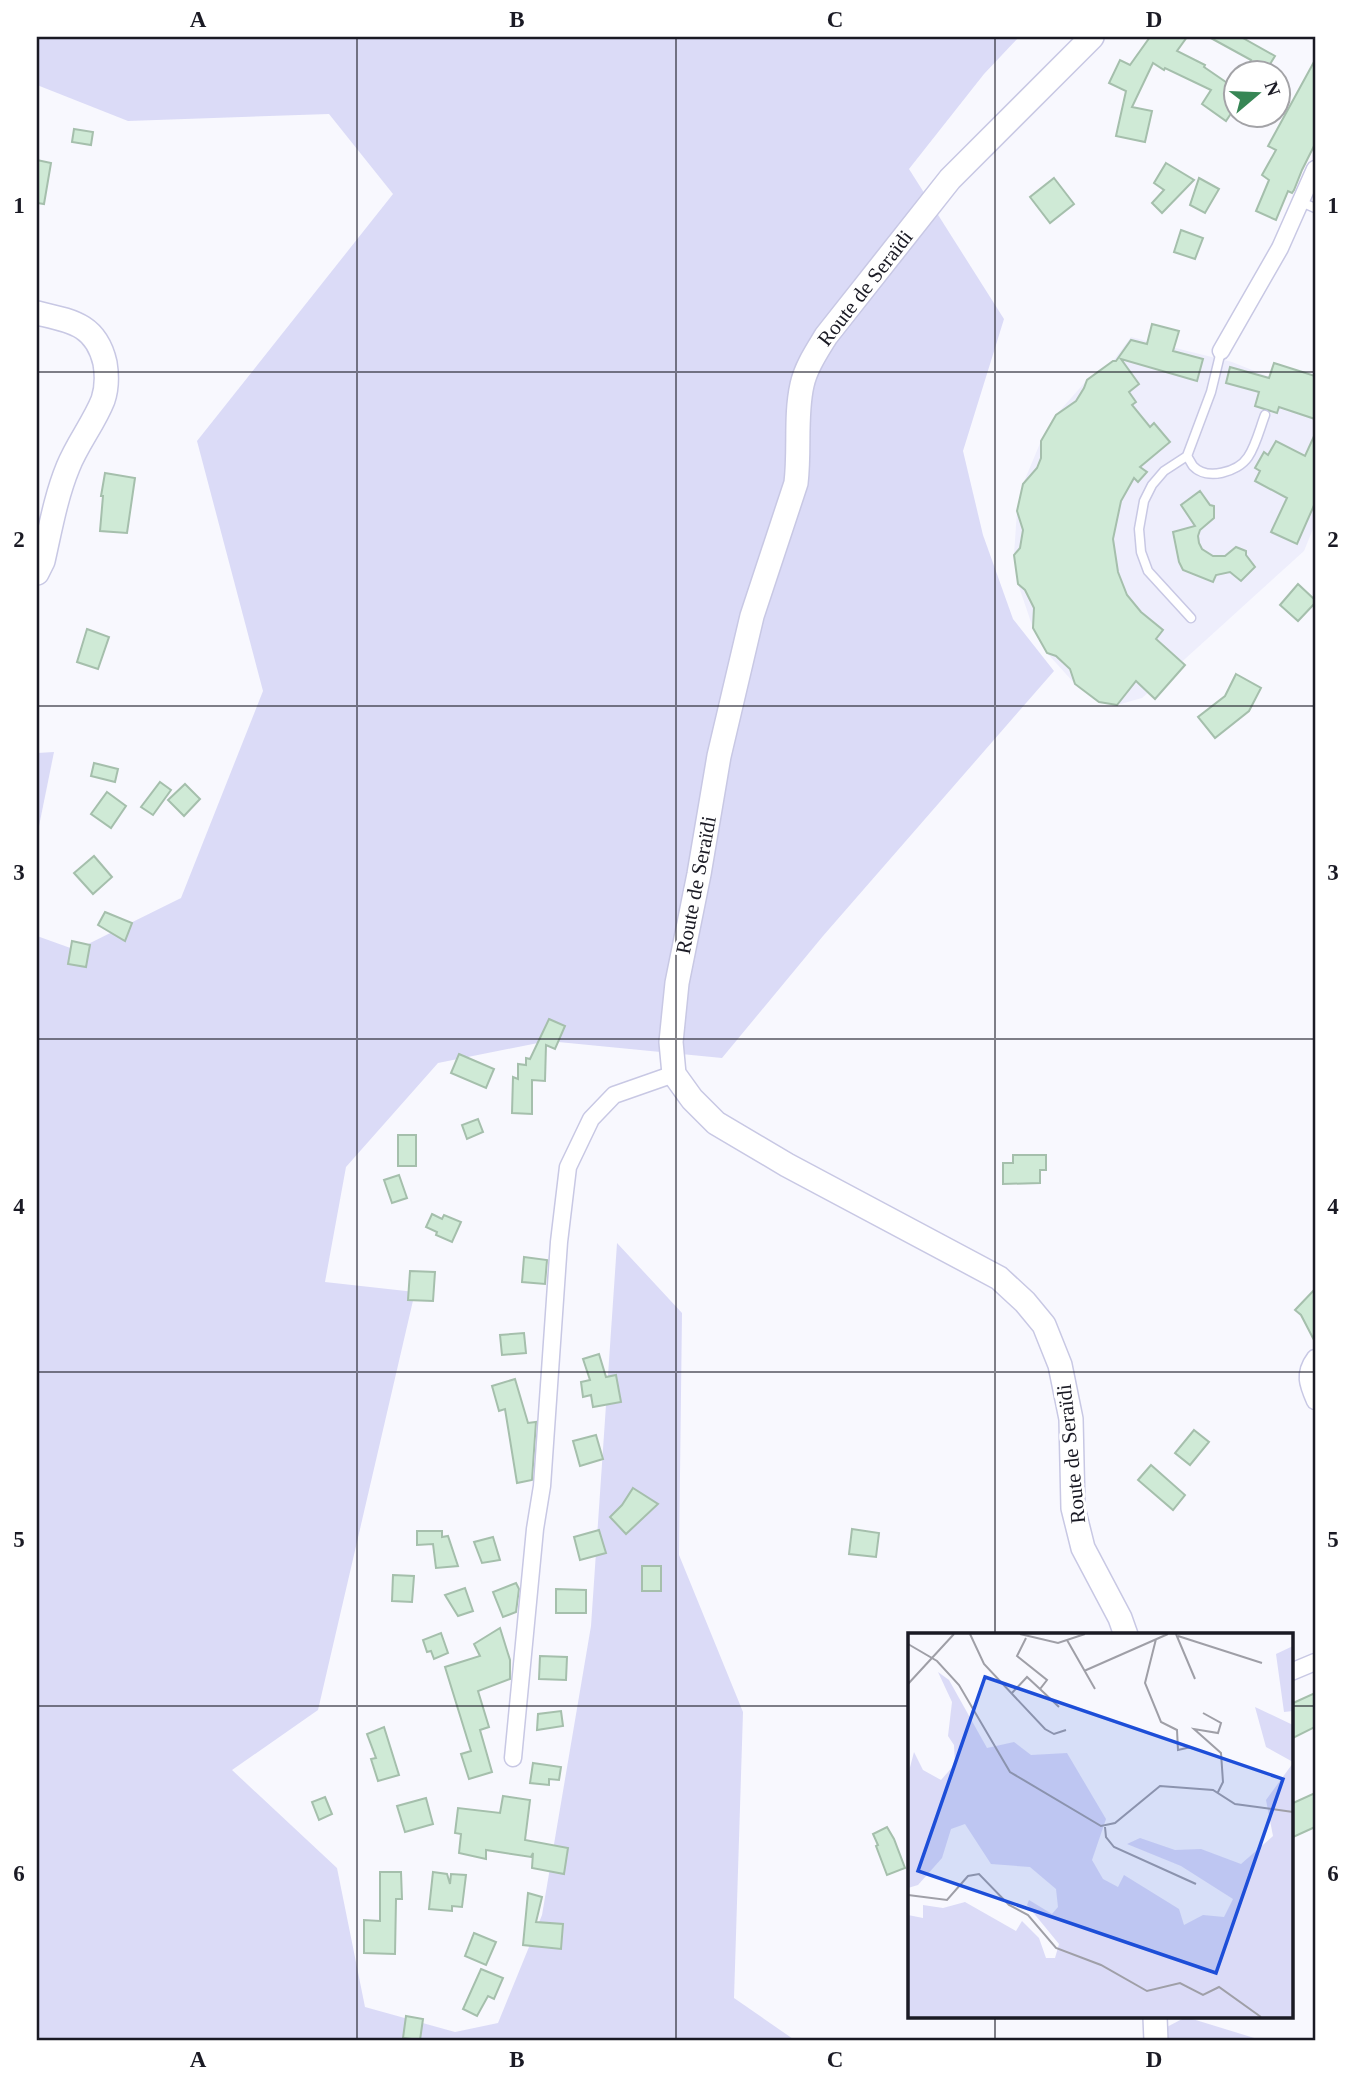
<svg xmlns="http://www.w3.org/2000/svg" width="1352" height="2078" font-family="'Times New Roman',serif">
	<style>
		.built { fill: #eeeefc }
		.green { fill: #dbdbf7 }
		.building { fill: #cfead6; stroke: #a5bfac; stroke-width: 2 }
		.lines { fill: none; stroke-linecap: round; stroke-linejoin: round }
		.service-casing { stroke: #c8c8e4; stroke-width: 11 }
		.minor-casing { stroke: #c8c8e4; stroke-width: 19 }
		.secondary-casing { stroke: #c8c8e4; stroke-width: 26 }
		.service { stroke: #fff; stroke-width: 8 }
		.minor { stroke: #fff; stroke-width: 16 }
		.secondary { stroke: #fff; stroke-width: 23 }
		.grid { fill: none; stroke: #1a1a24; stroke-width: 2; stroke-opacity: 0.55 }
		.labels { text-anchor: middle; stroke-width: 6; stroke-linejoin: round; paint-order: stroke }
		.street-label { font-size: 21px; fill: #1a1a24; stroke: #fff }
		.inset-road { fill: none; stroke: #9f9fa7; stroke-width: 2 }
		.view { fill: #1d4ed8; fill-opacity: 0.15; stroke: #1d4ed8; stroke-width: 3.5 }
		.inset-edge { fill: none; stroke: #1a1a24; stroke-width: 3.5 }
		.neatline { fill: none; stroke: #1a1a24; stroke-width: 2.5 }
		.grid-label { font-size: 23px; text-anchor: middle; font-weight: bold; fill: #1a1a24 }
	</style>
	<rect width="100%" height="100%" fill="#f8f8fe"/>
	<path class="built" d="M1131 337 1232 362 1315 395V524L1304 551 1142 698 1117 705 1099 702 1075 684 1047 653 1033 628 1018 584 1014 555 1017 511 1023 484 1041 441 1056 415 1087 380 1113 361Z"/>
	<g class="green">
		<path d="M37 37H1019L984 74 909 169 1004 319 963 451 983 535 1013 619 1054 671 823 936 722 1058 548 1041 438 1063 346 1167 325 1282 415 1292 318 1710 232 1770 337 1868 365 2007 455 2032 498 2023 542 1915 591 1626 617 1243 682 1313 679 1555 743 1712 734 1998 796 2041H37V936L76 950 181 898 263 691 197 441 393 194 329 114 128 121 37 85Z"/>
		<path d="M54 752 37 836V753Z"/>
		<path d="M1186 2017 1264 2041H1140Z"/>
	</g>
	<g class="building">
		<path d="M1150 37H1187L1177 51 1205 65 1204 67 1236 89V106L1226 121 1202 104 1211 90 1165 68 1164 70 1153 63 1132 107 1152 111 1145 142 1116 136 1126 91 1109 83 1120 60 1130 65Z"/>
		<path d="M1209 37H1241L1275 56 1264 74H1244L1251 60Z"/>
		<path d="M1315 60V144L1302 170 1294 190 1292 193 1288 191 1276 220 1256 211 1269 180 1262 175 1276 150 1268 146Z"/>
		<path d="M74 129 93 132 91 145 72 142Z"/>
		<path d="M37 160 51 163 44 204 37 203Z"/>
		<path d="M1166 163 1194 180 1162 213 1152 203 1164 190 1154 183Z"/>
		<path d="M1054 178 1074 204 1050 223 1030 197Z"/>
		<path d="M1199 178 1219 189 1205 213 1190 205Z"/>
		<path d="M1181 230 1203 238 1195 259 1174 252Z"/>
		<path d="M1152 324 1179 331 1173 351 1203 359 1197 381 1121 359 1139 384 1129 392 1136 402 1132 405 1150 427 1154 423 1170 442 1140 467 1147 472 1138 482 1134 478 1121 501 1113 539 1118 572 1127 595 1141 612 1163 630 1156 639 1185 665 1155 699 1136 681 1117 705 1099 702 1075 684 1070 669 1056 656 1047 653 1033 628 1034 608 1025 590 1018 584 1014 555 1020 548 1023 530 1017 511 1023 484 1037 468 1041 458V441L1056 415 1076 401 1084 388 1087 380 1113 361H1116L1131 340 1147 344Z"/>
		<path d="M1274 363 1315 376V419L1279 407 1277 413 1255 406 1259 392 1226 383 1230 367 1269 378Z"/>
		<path d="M1315 434V503L1297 544 1271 532 1287 498 1255 481 1260 471 1255 468 1264 452 1268 455 1276 441 1305 456Z"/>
		<path d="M105 473 135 478 127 533 100 531 103 496H101Z"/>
		<path d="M1200 491 1210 505 1214 506V518L1200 530 1198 536 1199 543 1202 549 1213 556H1225L1236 547 1246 551V555L1255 567 1241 581 1230 572 1216 575 1213 582 1183 570 1179 562 1173 532 1195 526 1181 505Z"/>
		<path d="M1298 584 1315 600V603L1298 621 1280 605Z"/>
		<path d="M87 629 109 637 98 669 77 662Z"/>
		<path d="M1236 674 1261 688 1249 711 1215 738 1198 717 1225 696Z"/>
		<path d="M94 763 118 769 115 782 91 776Z"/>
		<path d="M160 782 171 790 153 815 141 807Z"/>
		<path d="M185 784 200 799 184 816 168 800Z"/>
		<path d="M107 792 126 806 111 828 91 814Z"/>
		<path d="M94 856 112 877 93 894 74 873Z"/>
		<path d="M105 912 132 923 125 941 98 925Z"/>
		<path d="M72 941 90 945 86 967 68 964Z"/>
		<path d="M549 1019 565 1026 555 1049 546 1045 545 1081 532 1080V1114L512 1113 513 1077 518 1079V1064L526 1065V1058L530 1059Z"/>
		<path d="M459 1054 494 1069 486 1088 451 1073Z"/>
		<path d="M478 1119 483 1132 467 1139 462 1125Z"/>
		<rect x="398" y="1135" width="18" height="31"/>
		<path d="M1013 1155H1046V1170H1040V1183L1003 1184V1163H1013Z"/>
		<path d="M399 1175 407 1198 392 1203 384 1180Z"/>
		<path d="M432 1214 442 1219 444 1215 461 1222 452 1242 436 1235 437 1232 426 1227Z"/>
		<path d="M524 1257 547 1260 545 1284 522 1282Z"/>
		<path d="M410 1271 435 1272 433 1301 408 1300Z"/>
		<path d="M1315 1289V1342L1301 1315 1295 1310Z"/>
		<path d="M524 1333 526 1353 502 1355 500 1335Z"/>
		<path d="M599 1354 606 1377 616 1375 621 1402 593 1407 591 1395 583 1397 581 1382 590 1380 583 1359Z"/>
		<path d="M515 1379 528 1423 536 1422 532 1480 517 1483 505 1409 499 1411 492 1386Z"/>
		<path d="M1194 1430 1209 1442 1190 1465 1175 1453Z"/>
		<path d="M596 1435 603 1459 580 1466 573 1441Z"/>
		<path d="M1151 1465 1185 1495 1173 1510 1138 1480Z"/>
		<path d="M633 1488 658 1504 626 1534 610 1517 622 1505Z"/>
		<path d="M852 1529 879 1533 876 1557 849 1554Z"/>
		<path d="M599 1530 606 1553 580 1560 574 1537Z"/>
		<path d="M417 1531H442V1537L448 1536 458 1566 436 1568 433 1544 417 1545Z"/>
		<path d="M493 1537 500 1560 482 1563 474 1542Z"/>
		<rect x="642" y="1566" width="19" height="25"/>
		<path d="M393 1575 414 1576 412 1602 392 1601Z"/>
		<path d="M516 1583 519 1589 516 1612 503 1617 493 1592Z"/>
		<path d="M465 1588 473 1611 458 1616 445 1595Z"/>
		<path d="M556 1589 586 1590V1613H556Z"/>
		<path d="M500 1628 510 1660V1679L478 1691 489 1727 480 1730 492 1772 469 1779 461 1754 471 1751 445 1667 480 1656 474 1644Z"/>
		<path d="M441 1633 448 1653 434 1659 431 1651 427 1652 423 1640Z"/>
		<path d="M540 1656 567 1657 566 1680 539 1679Z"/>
		<path d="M1315 1693V1727L1291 1739V1704Z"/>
		<path d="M561 1711 563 1726 537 1730 538 1714Z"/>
		<path d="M384 1727 399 1775 378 1781 371 1759 376 1758 367 1734Z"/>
		<path d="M533 1763 561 1767 559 1780 549 1779V1785L530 1783Z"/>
		<path d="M1315 1793V1827L1291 1838V1804Z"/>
		<path d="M503 1796 530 1800 525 1840 568 1848 564 1874 532 1868 533 1853 531 1857 486 1850V1859L459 1853 461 1834 455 1833 458 1808 500 1813Z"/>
		<path d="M325 1797 332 1814 319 1820 312 1802Z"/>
		<path d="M426 1798 433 1824 405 1832 397 1806Z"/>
		<path d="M887 1827 894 1839 905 1868 887 1875 876 1846 878 1845 873 1834Z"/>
		<path d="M380 1872H401L402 1899H396L395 1954 364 1953V1920L380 1921Z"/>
		<path d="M433 1872 447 1874 450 1884 451 1874 466 1875 462 1907 452 1906V1911L429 1909Z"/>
		<path d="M528 1893 542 1897 536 1922 563 1924 561 1949 523 1945Z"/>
		<path d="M474 1933 496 1942 486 1965 465 1956Z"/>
		<path d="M481 1969 503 1978 494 1999 488 1996 477 2016 463 2009Z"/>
		<path d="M406 2016 423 2019 420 2040 403 2038Z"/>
	</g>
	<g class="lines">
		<g class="service-casing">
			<g id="service">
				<path d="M1301 202 1315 208"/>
				<path d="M1187 456C1189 459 1191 463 1193 466 1207 481 1238 472 1248 457 1256 445 1260 428 1265 415"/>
				<path d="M1191 618 1148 571 1141 552 1139 529 1144 501 1152 485 1164 471 1187 456 1211 392 1221 351"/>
			</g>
		</g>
		<g class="minor-casing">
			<g id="minor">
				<path d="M1221 351 1280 248 1315 169"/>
				<path d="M1315 1358C1303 1374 1308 1385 1315 1401"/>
				<path d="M1291 1672 1315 1662"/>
				<path d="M513 1758 535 1529 542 1486 559 1242 568 1167 591 1119 614 1095 674 1074"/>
			</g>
		</g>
		<g class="secondary-casing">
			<g id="secondary">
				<path d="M1092 37 950 179 826 336C817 351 806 367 802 385 795 416 800 450 796 483L752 616 719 756 699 874 677 983 671 1042 674 1074 692 1099 716 1123 787 1165 999 1278 1025 1302 1044 1325 1060 1365 1071 1419 1073 1508 1083 1548 1120 1618 1126 1635"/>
				<path d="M37 313C71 321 96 324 105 363 107 375 107 388 103 400 94 423 77 444 68 467 56 496 50 530 43 561L37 573"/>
				<path d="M1155 2017 1156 2041"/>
			</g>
		</g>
		<use href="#service" class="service"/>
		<use href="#minor" class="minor"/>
		<use href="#secondary" class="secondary"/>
	</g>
	<path class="grid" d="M357 37V2041M676 37V2041M995 37V1635M37 372H1315M37 706H1315M37 1039H1315M37 1372H1315M37 1706H909M1291 1706H1315M995 2017V2041"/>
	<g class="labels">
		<g class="street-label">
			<text transform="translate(865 288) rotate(-52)" y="7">Route de Seraïdi</text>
			<text transform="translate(696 885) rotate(-79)" y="7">Route de Seraïdi</text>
			<text transform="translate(1071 1454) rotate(-96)" y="7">Route de Seraïdi</text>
		</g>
	</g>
	<g transform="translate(908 1633)">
		<rect width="385" height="385" fill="#f8f8fe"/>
		<path d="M385 13V78L376 79 368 21ZM30 39 41 47 79 115 106 109 123 122 159 120 198 186 184 227 195 246 210 254 216 242 271 276 276 292 295 282 316 284 325 266 273 233 219 211 232 205 267 217 293 216 333 231 365 203 358 167 385 130V384H0V282L15 285V272L35 275 57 269 108 298 114 288 131 305 138 325H147L151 311 119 272 121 267 144 281 150 274 148 256 122 234 83 231 57 191 43 196 34 225 10 252 0 255V142L6 119 15 137 33 147 47 131 46 112 40 103 44 69ZM347 74 385 92V129L358 114Z" fill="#dbdbf7"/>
		<path class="inset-road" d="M62 1 76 31 137 96 146 101 158 97M112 1 150 10 177 1M268 1 287 46M270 3 354 30M248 6 237 50 253 89 269 97 270 117 283 114M159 7 187 56M0 11 29 28 51 52 102 139 193 193 207 190 252 153 305 157 327 171 385 179M176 38 260 1M0 51 46 1M132 56 151 74M103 61 119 44 132 56 139 47 109 23 118 5M295 80 313 90 310 100 286 96 313 120 315 149 310 159M197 194 198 204 206 214 288 251M0 262 39 267 60 243 71 241 101 272 120 282 148 315 193 332 239 358 272 350 295 362 311 354 353 384"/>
		<path class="view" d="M77 44 375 146 308 340 10 238Z"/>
		<rect width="385" height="385" class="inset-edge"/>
	</g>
	<rect width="1352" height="2078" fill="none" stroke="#ffffff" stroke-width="77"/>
	<g transform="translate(1257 94) rotate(71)"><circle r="33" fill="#ffffff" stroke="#a3a3a7" stroke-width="2"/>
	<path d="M0-5L12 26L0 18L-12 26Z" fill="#378655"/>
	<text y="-10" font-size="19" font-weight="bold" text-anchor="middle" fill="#1a1a24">N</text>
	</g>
	<rect x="38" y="38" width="1276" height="2001" class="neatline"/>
	<g class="grid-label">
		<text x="198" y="27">A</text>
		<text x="517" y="27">B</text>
		<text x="835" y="27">C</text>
		<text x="1154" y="27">D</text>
		<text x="19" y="213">1</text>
		<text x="1333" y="213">1</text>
		<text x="19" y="547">2</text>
		<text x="1333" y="547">2</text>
		<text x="19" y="880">3</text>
		<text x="1333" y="880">3</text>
		<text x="19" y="1214">4</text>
		<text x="1333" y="1214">4</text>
		<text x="19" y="1547">5</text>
		<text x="1333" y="1547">5</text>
		<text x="19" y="1881">6</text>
		<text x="1333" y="1881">6</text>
		<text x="198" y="2067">A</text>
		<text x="517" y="2067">B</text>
		<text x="835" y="2067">C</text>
		<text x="1154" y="2067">D</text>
	</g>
</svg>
